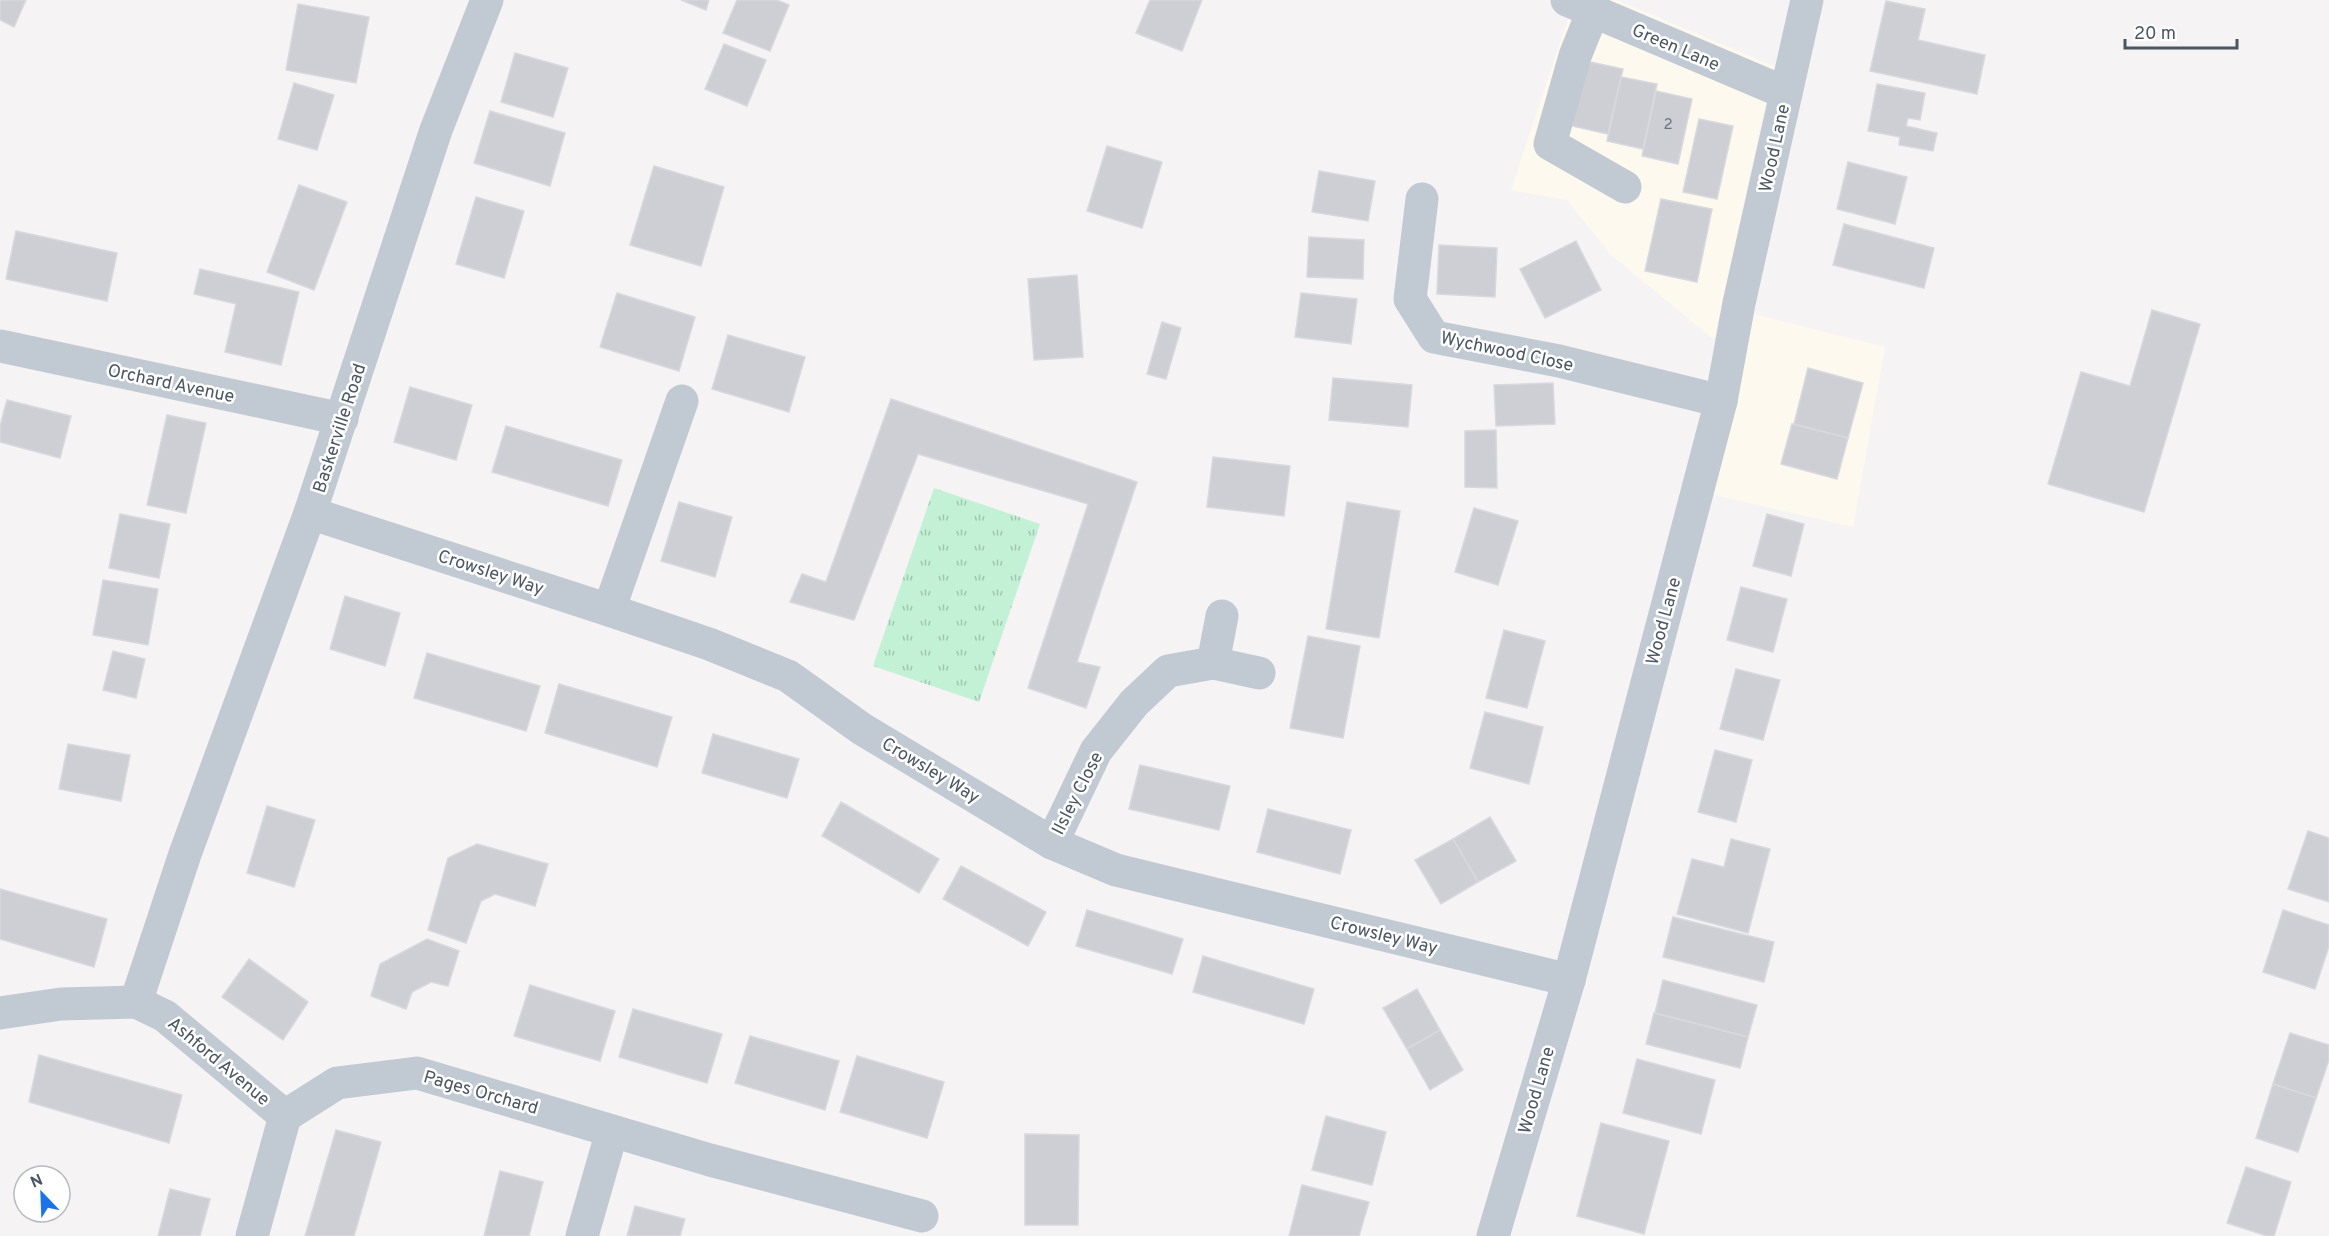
<svg xmlns="http://www.w3.org/2000/svg" width="2329" height="1236" font-family="Overpass,sans-serif">
	<style>
		.commercial { fill: #fdf9ef }
		.grass { fill: url(#grass-tufts) }
		.building { fill: #cdcfd5; stroke: #d7d9de; stroke-width: 1.5 }
		.lines { fill: none; stroke-linecap: round; stroke-linejoin: round }
		.minor { stroke: #c1cad2; stroke-width: 33 }
		.labels { text-anchor: middle; stroke-width: 5; stroke-linejoin: round; paint-order: stroke }
		.number-label { font-size: 15px; fill: #6b747e }
		.street-label { font-size: 18px; fill: #4a5661; stroke: #fff }
	</style>
	<defs>
		<pattern id="grass-tufts" width="24" height="20" patternUnits="userSpaceOnUse" patternTransform="scale(1.5)"><rect width="24" height="20" fill="#c3f1d5"/><path d="M3 7l-1-3M5 7V3M7 7l1-3M15 17l-1-3M17 17v-4M19 17l1-3" fill="none" stroke="#a0c6b0"/></pattern>
	</defs>
	<rect width="100%" height="100%" fill="#f5f3f3"/>
	<g class="commercial">
		<path d="M1574 0H1617L1774 66 1714 340 1610 254 1567 200 1511 190Z"/>
		<path d="M1754 314 1885 347 1853 527 1714 495Z"/>
	</g>
	<path class="grass" d="M934 488 1040 524 979 702 873 666Z"/>
	<g class="building">
		<path d="M0 0H26L14 27 0 20Z"/>
		<path d="M681 0H709L706 10Z"/>
		<path d="M737 0H777L789 5 770 51 723 33Z"/>
		<path d="M1150 0H1202L1182 51 1136 33Z"/>
		<path d="M1886 1 1925 9 1918 40 1985 55 1977 94 1870 71Z"/>
		<path d="M298 4 369 17 356 83 286 70Z"/>
		<path d="M724 44 766 60 747 106 705 89Z"/>
		<path d="M515 53 568 68 553 117 501 102Z"/>
		<path d="M1586 61 1623 69 1608 134 1572 126Z"/>
		<path d="M1621 77 1657 84 1643 149 1607 141Z"/>
		<path d="M294 83 334 95 317 150 278 139Z"/>
		<path d="M1877 84 1925 93 1920 120 1908 118 1906 126 1937 133 1933 151 1899 145 1900 137 1868 131Z"/>
		<path d="M1656 91 1692 99 1678 164 1642 156Z"/>
		<path d="M490 111 565 133 550 186 474 163Z"/>
		<path d="M1699 119 1733 126 1717 199 1683 192Z"/>
		<path d="M1107 146 1162 162 1142 228 1087 211Z"/>
		<path d="M1848 162 1907 177 1895 224 1837 209Z"/>
		<path d="M654 166 724 187 701 266 630 245Z"/>
		<path d="M1319 171 1375 181 1368 221 1312 212Z"/>
		<path d="M299 185 347 202 314 290 267 272Z"/>
		<path d="M476 197 524 211 504 278 456 264Z"/>
		<path d="M1661 199 1712 209 1697 282 1645 271Z"/>
		<path d="M1844 224 1934 248 1924 288 1833 265Z"/>
		<path d="M16 231 117 253 107 301 6 279Z"/>
		<path d="M1309 237 1364 240 1363 279 1307 277Z"/>
		<path d="M1576 241 1601 290 1545 318 1520 269Z"/>
		<path d="M1439 245 1497 248 1495 297 1437 294Z"/>
		<path d="M200 269 299 292 281 365 225 352 236 304 194 294Z"/>
		<path d="M1077 275 1083 357 1034 360 1028 279Z"/>
		<path d="M617 293 695 317 679 371 600 347Z"/>
		<path d="M1301 293 1357 299 1351 344 1295 337Z"/>
		<path d="M2152 310 2200 324 2144 512 2048 484 2081 372 2130 386Z"/>
		<path d="M1162 322 1181 328 1166 379 1147 374Z"/>
		<path d="M728 335 805 357 789 412 712 389Z"/>
		<path d="M1808 368 1863 383 1848 438 1794 424Z"/>
		<path d="M1333 378 1412 385 1408 427 1329 420Z"/>
		<path d="M1553 383 1555 424 1496 426 1494 385Z"/>
		<path d="M410 387 472 405 456 460 394 442Z"/>
		<path d="M891 399 1137 482 1077 662 1100 667 1086 708 1028 688 1088 504 918 454 854 620 790 602 802 574 826 582Z"/>
		<path d="M7 400 71 416 60 458 0 442V426Z"/>
		<path d="M167 415 206 423 186 513 147 505Z"/>
		<path d="M1792 424 1848 438 1837 479 1781 464Z"/>
		<path d="M506 426 622 460 608 506 492 472Z"/>
		<path d="M1496 430 1497 488 1465 487V431Z"/>
		<path d="M1213 457 1290 466 1284 516 1207 507Z"/>
		<path d="M679 502 732 517 715 577 661 561Z"/>
		<path d="M1347 502 1400 511 1379 638 1326 629Z"/>
		<path d="M1474 508 1518 521 1498 585 1455 572Z"/>
		<path d="M120 514 170 524 159 578 109 568Z"/>
		<path d="M1767 514 1804 524 1791 576 1753 566Z"/>
		<path d="M103 580 158 589 148 645 93 635Z"/>
		<path d="M1741 587 1787 599 1773 652 1727 640Z"/>
		<path d="M345 596 400 613 385 666 330 649Z"/>
		<path d="M1504 630 1545 641 1527 708 1486 698Z"/>
		<path d="M1308 636 1360 646 1343 738 1290 728Z"/>
		<path d="M113 651 145 659 136 698 103 690Z"/>
		<path d="M427 653 540 686 526 731 414 698Z"/>
		<path d="M1736 669 1780 680 1763 740 1720 729Z"/>
		<path d="M559 684 672 717 657 767 545 733Z"/>
		<path d="M1485 712 1543 727 1529 784 1470 768Z"/>
		<path d="M713 734 799 759 787 798 702 773Z"/>
		<path d="M68 744 130 755 121 801 59 789Z"/>
		<path d="M1715 750 1752 760 1736 822 1698 812Z"/>
		<path d="M1140 765 1230 786 1219 830 1129 809Z"/>
		<path d="M841 802 939 859 919 893 822 836Z"/>
		<path d="M267 806 315 820 294 887 247 873Z"/>
		<path d="M1268 809 1351 830 1340 874 1257 852Z"/>
		<path d="M1490 817 1516 861 1478 882 1453 839Z"/>
		<path d="M2308 831 2329 838V902L2288 889Z"/>
		<path d="M1453 839 1478 882 1441 904 1415 860Z"/>
		<path d="M1731 839 1770 849 1748 933 1677 914 1692 859 1724 867Z"/>
		<path d="M477 844 548 864 535 906 495 894 481 901 466 943 428 930 448 858Z"/>
		<path d="M961 866 1046 912 1028 946 943 899Z"/>
		<path d="M0 889 107 919 94 967 0 939Z"/>
		<path d="M1087 910 1183 939 1172 974 1076 946Z"/>
		<path d="M2283 910 2329 925V946L2315 989 2263 972Z"/>
		<path d="M1673 917 1774 942 1764 982 1663 957Z"/>
		<path d="M427 939 459 951 448 986 431 982 412 992 406 1009 371 996 380 964Z"/>
		<path d="M1203 956 1314 989 1304 1024 1193 992Z"/>
		<path d="M249 959 308 1002 283 1040 222 997Z"/>
		<path d="M1663 980 1757 1005 1748 1037 1655 1013Z"/>
		<path d="M530 985 615 1011 600 1061 514 1036Z"/>
		<path d="M1417 989 1440 1030 1407 1049 1383 1008Z"/>
		<path d="M633 1009 722 1034 707 1083 619 1057Z"/>
		<path d="M1654 1013 1748 1037 1740 1068 1646 1044Z"/>
		<path d="M1440 1030 1463 1070 1430 1090 1407 1049Z"/>
		<path d="M2290 1033 2329 1045V1060L2316 1098 2273 1084Z"/>
		<path d="M750 1036 839 1061 825 1110 735 1083Z"/>
		<path d="M39 1055 182 1095 169 1143 29 1102Z"/>
		<path d="M857 1056 944 1082 927 1138 840 1112Z"/>
		<path d="M1637 1059 1715 1080 1701 1134 1623 1113Z"/>
		<path d="M2273 1084 2316 1098 2298 1152 2256 1138Z"/>
		<path d="M1326 1116 1386 1132 1372 1185 1312 1170Z"/>
		<path d="M1601 1123 1669 1141 1644 1234 1577 1216Z"/>
		<path d="M336 1130 381 1142 354 1236H305Z"/>
		<path d="M1025 1134 1079 1135 1078 1225H1025Z"/>
		<path d="M2246 1167 2291 1182 2274 1236H2267L2227 1223Z"/>
		<path d="M500 1171 543 1182 529 1236H484Z"/>
		<path d="M1302 1185 1369 1202 1359 1236H1289Z"/>
		<path d="M170 1189 210 1199 200 1236H158Z"/>
		<path d="M635 1206 685 1219 680 1236H627Z"/>
	</g>
	<g class="lines">
		<g class="minor">
			<path d="M1567 0 1786 93"/>
			<path d="M1593 11 1575 56 1550 144 1625 187"/>
			<path d="M1422 199 1410 299 1434 337 1559 361 1721 401"/>
			<path d="M0 346 342 419"/>
			<path d="M310 513 609 610 709 644 788 676 862 729 1052 843 1116 870 1569 980"/>
			<path d="M609 610 682 401"/>
			<path d="M1213 663 1222 616"/>
			<path d="M1052 843 1096 751 1134 703 1168 671 1213 663 1259 673"/>
			<path d="M136 1002 185 854 310 513 436 130 487 0"/>
			<path d="M0 1013 61 1004 136 1002 165 1016 285 1116"/>
			<path d="M285 1116 337 1083 417 1073 710 1160 922 1216"/>
			<path d="M252 1236 285 1116"/>
			<path d="M582 1236 612 1131"/>
			<path d="M1493 1236 1569 980 1721 401 1739 303 1807 0"/>
		</g>
	</g>
	<g class="labels">
		<g class="number-label">
			<text x="1668" y="129">2</text>
		</g>
		<g class="street-label">
			<text transform="translate(1676 47) rotate(23)" y="6">Green Lane</text>
			<text transform="translate(1774 148) rotate(-78)" y="6">Wood Lane</text>
			<text transform="translate(1507 351) rotate(12)" y="6">Wychwood Close</text>
			<text transform="translate(171 383) rotate(12)" y="6">Orchard Avenue</text>
			<text transform="translate(339 428) rotate(-72)" y="6">Baskerville Road</text>
			<text transform="translate(491 572) rotate(18)" y="6">Crowsley Way</text>
			<text transform="translate(1663 621) rotate(-75)" y="6">Wood Lane</text>
			<text transform="translate(931 770) rotate(31)" y="6">Crowsley Way</text>
			<text transform="translate(1077 793) rotate(-63)" y="6">Ilsley Close</text>
			<text transform="translate(1384 935) rotate(14)" y="6">Crowsley Way</text>
			<text transform="translate(219 1061) rotate(40)" y="6">Ashford Avenue</text>
			<text transform="translate(1536 1090) rotate(-74)" y="6">Wood Lane</text>
			<text transform="translate(481 1092) rotate(16)" y="6">Pages Orchard</text>
		</g>
	</g>
	<g transform="translate(42 1194) rotate(337)"><circle r="28" fill="#ffffff" stroke="#b7bbc0" stroke-width="1.5"/>
	<path d="M0-4.5L10 22L0 15L-10 22Z" fill="#1a73e8"/>
	<text y="-9" font-size="16" font-weight="bold" text-anchor="middle" fill="#4a5661">N</text>
	</g>
	<path d="M2125 39v9h112v-9" fill="none" stroke="#4a5661" stroke-width="3"/>
	<text x="2134" y="39" font-size="18" fill="#4a5661" stroke="#ffffff" stroke-width="4.5" paint-order="stroke">20 m</text>
</svg>
